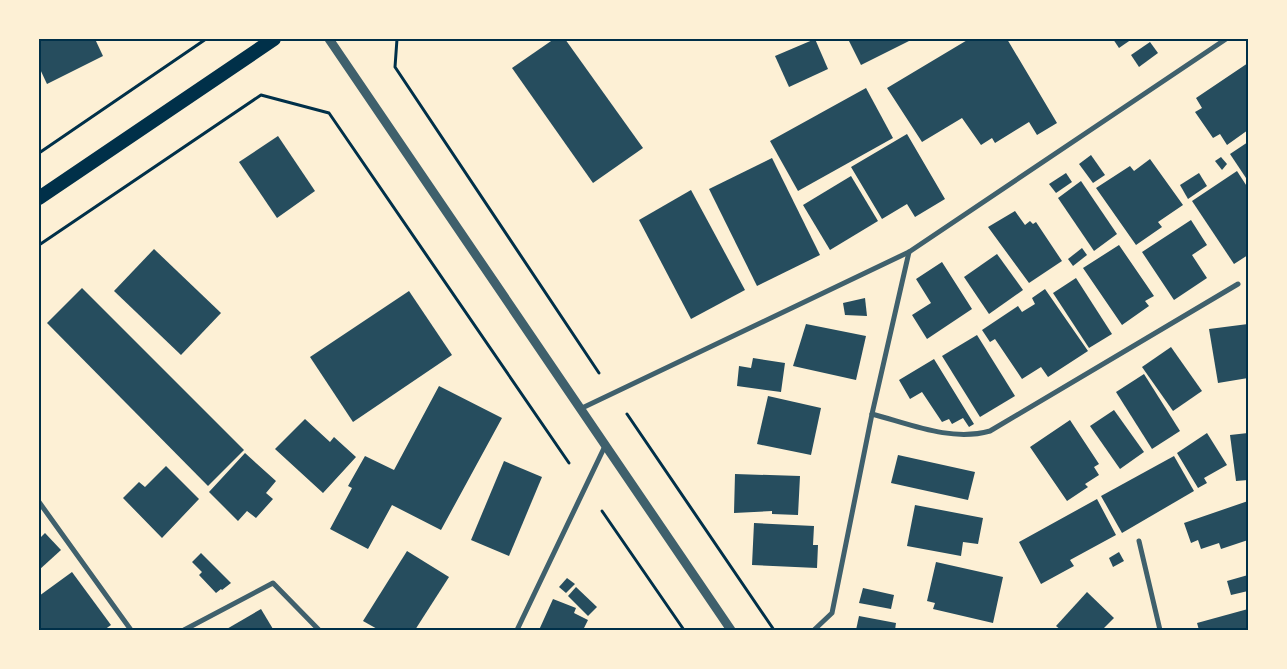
<svg xmlns="http://www.w3.org/2000/svg" width="1287" height="669" font-family="'DM Sans',sans-serif">
	<style>
		.building { fill: #264d5e }
		.lines { fill: none; stroke-linecap: round; stroke-linejoin: round }
		.path { stroke: #003049; stroke-width: 3 }
		.minor { stroke: #3f606c; stroke-width: 5 }
		.tertiary { stroke: #3f606c; stroke-width: 9 }
		.trunk { stroke: #003049; stroke-width: 14 }
		.neatline { fill: none; stroke: #003049; stroke-width: 2 }
	</style>
	<rect width="100%" height="100%" fill="#fdf0d5"/>
	<g class="building">
		<path d="M39 39H95L103 56 47 84 39 67Z"/>
		<path d="M554 39H565L643 148 593 183 512 68Z"/>
		<path d="M815 39 828 69 789 87 775 56Z"/>
		<path d="M848 39H913L861 65Z"/>
		<path d="M969 39H1007L1057 123 1037 135 1029 122 995 143 992 138 981 145 962 118 922 142 887 88Z"/>
		<path d="M1113 39H1132L1119 48Z"/>
		<path d="M1150 42 1158 53 1139 67 1131 55Z"/>
		<path d="M1248 63V130L1227 145 1220 134 1213 138 1195 112 1202 108 1196 98Z"/>
		<path d="M866 88 893 138 798 191 770 141Z"/>
		<path d="M907 134 945 199 915 217 907 204 882 219 851 167Z"/>
		<path d="M278 136 315 191 277 218 239 162Z"/>
		<path d="M1248 142V181L1230 154Z"/>
		<path d="M1091 155 1105 175 1093 183 1079 164Z"/>
		<path d="M1221 157 1227 164 1222 170 1215 161Z"/>
		<path d="M772 158 820 255 757 286 709 189Z"/>
		<path d="M1150 159 1183 205 1158 222 1162 227 1136 245 1096 188 1130 166 1134 171Z"/>
		<path d="M1237 171 1248 188V255L1234 264 1192 201Z"/>
		<path d="M1066 173 1072 182 1056 193 1049 184Z"/>
		<path d="M1199 173 1207 186 1188 199 1180 185Z"/>
		<path d="M851 176 878 221 830 250 803 205Z"/>
		<path d="M1081 181 1117 234 1094 251 1058 198Z"/>
		<path d="M691 190 745 290 691 319 639 220Z"/>
		<path d="M1015 211 1025 225 1030 221 1033 224 1036 222 1062 261 1029 283 988 227Z"/>
		<path d="M1191 220 1207 245 1192 255 1207 278 1174 300 1142 252Z"/>
		<path d="M1119 245 1154 296 1145 301 1149 306 1122 325 1083 268Z"/>
		<path d="M1082 248 1087 255 1073 266 1068 259Z"/>
		<path d="M154 249 221 313 181 355 114 291Z"/>
		<path d="M997 254 1023 290 989 314 964 277Z"/>
		<path d="M942 262 972 309 927 339 912 315 931 303 916 279Z"/>
		<path d="M1076 278 1112 334 1089 348 1053 293Z"/>
		<path d="M82 288 244 450 208 486 47 323Z"/>
		<path d="M1045 289 1088 351 1048 377 1041 367 1022 379 995 339 990 342 982 330 1018 306 1022 312 1035 304 1032 298Z"/>
		<path d="M409 291 452 355 353 422 310 357Z"/>
		<path d="M865 298 867 316 845 315 843 303Z"/>
		<path d="M806 324 866 336 856 380 793 366Z"/>
		<path d="M1248 324V378L1218 383 1209 329Z"/>
		<path d="M977 335 1015 396 980 417 942 356Z"/>
		<path d="M1171 347 1202 391 1173 411 1142 367Z"/>
		<path d="M753 358 785 363 781 392 737 386 739 366 751 368Z"/>
		<path d="M934 359 974 424 969 427 963 418 952 424 949 419 942 422 922 392 910 399 899 380Z"/>
		<path d="M1144 374 1180 431 1152 449 1116 392Z"/>
		<path d="M439 386 502 418 441 530 392 505 368 549 330 529 352 488 348 486 365 456 394 470Z"/>
		<path d="M768 396 821 408 811 455 757 444Z"/>
		<path d="M1114 410 1144 452 1120 469 1090 426Z"/>
		<path d="M305 419 330 442 334 437 356 457 323 493 275 449Z"/>
		<path d="M1070 420 1099 464 1094 467 1099 475 1085 484 1088 487 1067 501 1030 447Z"/>
		<path d="M1207 433 1227 465 1204 478 1207 483 1198 488 1177 453Z"/>
		<path d="M1248 433V480L1236 481 1230 435Z"/>
		<path d="M245 453 276 481 266 493 273 499 256 518 247 511 238 521 209 492Z"/>
		<path d="M898 455 975 472 968 500 891 483Z"/>
		<path d="M1174 456 1194 491 1122 533 1101 496Z"/>
		<path d="M504 461 542 477 509 556 471 540Z"/>
		<path d="M166 466 199 499 162 538 123 498 139 482 145 487Z"/>
		<path d="M735 474 800 476 798 515 772 514V511L734 513Z"/>
		<path d="M1097 499 1116 535 1070 560 1074 566 1041 584 1019 542Z"/>
		<path d="M1248 501V540L1221 549 1219 543 1201 549 1198 540 1191 543 1184 523Z"/>
		<path d="M915 505 983 518 978 544 963 542 961 556 907 546Z"/>
		<path d="M754 523 814 526 813 545H818L817 568 752 565Z"/>
		<path d="M45 533 61 550 39 570V539Z"/>
		<path d="M407 551 449 577 415 630H379L363 621Z"/>
		<path d="M1119 552 1124 561 1113 567 1109 558Z"/>
		<path d="M201 553 231 583 222 590 221 589 216 593 199 575 202 572 192 562Z"/>
		<path d="M936 562 1003 577 993 623 933 609 935 603 927 601Z"/>
		<path d="M72 572 111 625 104 630H39V596Z"/>
		<path d="M1248 575V591L1231 595 1227 581Z"/>
		<path d="M567 578 575 584 566 593 559 587Z"/>
		<path d="M576 587 597 607 588 616 568 596Z"/>
		<path d="M863 588 894 595 891 609 859 603Z"/>
		<path d="M1087 592 1114 618 1102 630H1061L1056 626Z"/>
		<path d="M553 599 576 608 574 613 588 620 583 630H539Z"/>
		<path d="M261 609 273 629 225 630Z"/>
		<path d="M1248 609V630H1199L1197 623Z"/>
		<path d="M859 616 896 623 895 630H856Z"/>
	</g>
	<g class="lines">
		<g class="path">
			<path d="M397 39 395 67 599 373"/>
			<path d="M39 153 206 39"/>
			<path d="M39 245 261 95 329 113 569 463"/>
			<path d="M627 414 774 630"/>
			<path d="M602 511 684 630"/>
		</g>
		<g class="minor">
			<path d="M580 409 909 252 1226 39"/>
			<path d="M872 414C910 424 951 442 990 431L1238 284"/>
			<path d="M39 502 131 630"/>
			<path d="M1139 541 1160 630"/>
			<path d="M184 630 273 583 319 630"/>
			<path d="M517 630 605 446"/>
			<path d="M814 630 832 613 872 414 909 252"/>
		</g>
		<path class="tertiary" d="M329 39 731 630"/>
		<path class="trunk" d="M39 198 274 39"/>
	</g>
	<rect width="1287" height="669" fill="none" stroke="#fdf0d5" stroke-width="80"/>
	<rect x="40" y="40" width="1207" height="589" class="neatline"/>
</svg>
